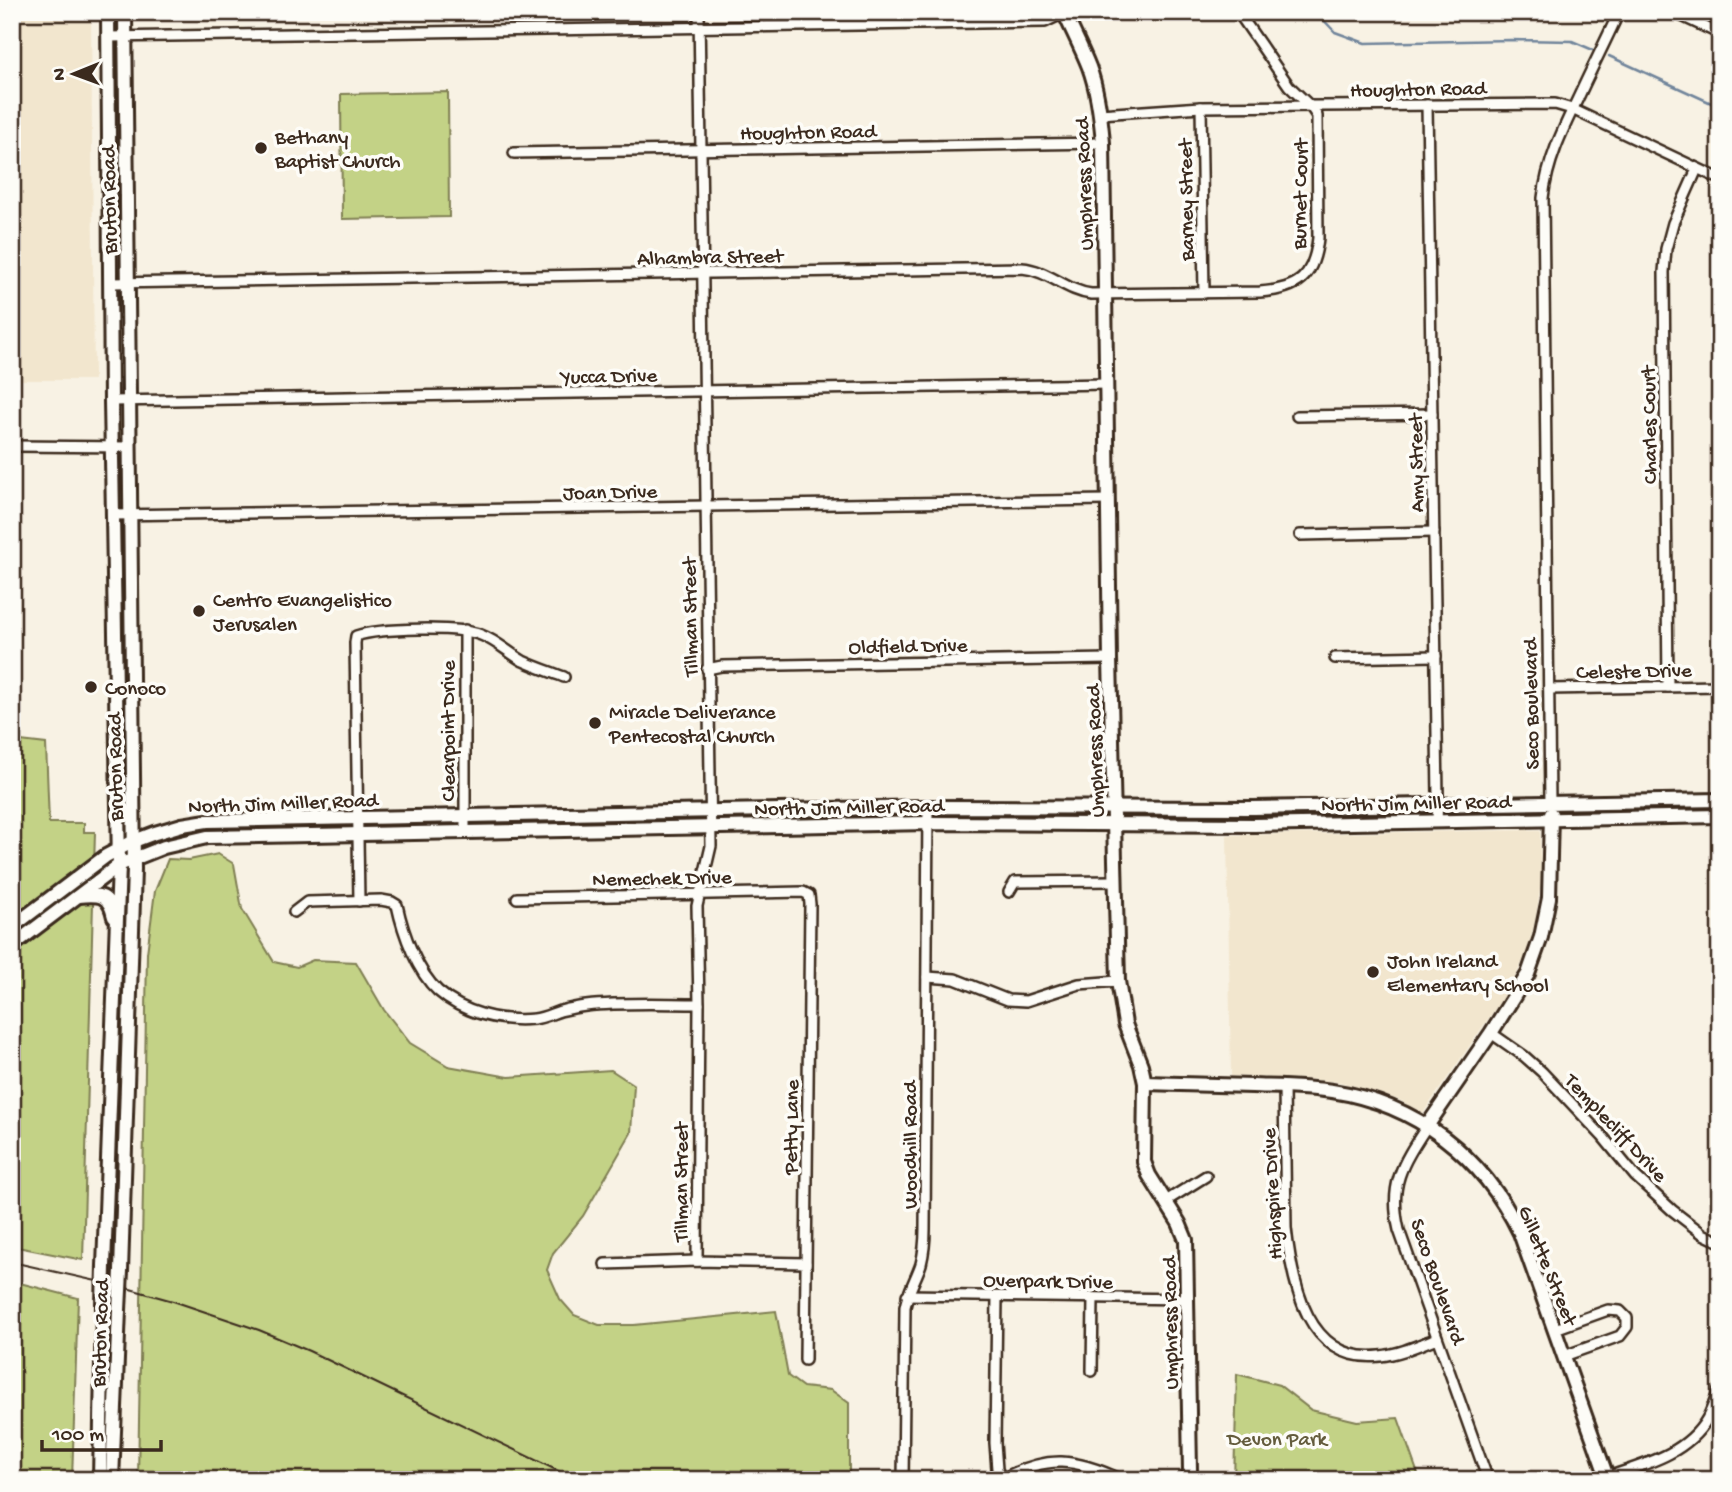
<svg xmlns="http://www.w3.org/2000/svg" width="1732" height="1492" font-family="'Gochi Hand',sans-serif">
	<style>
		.built { fill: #f2e6ce }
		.green { fill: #c3d286; stroke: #7f7e52; stroke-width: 2 }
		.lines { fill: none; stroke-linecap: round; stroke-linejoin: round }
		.stream { stroke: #71859b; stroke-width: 2.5 }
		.street-casing { stroke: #3b2a1e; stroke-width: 14 }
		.secondary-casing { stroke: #3b2a1e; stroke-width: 18 }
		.street { stroke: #fdfcf7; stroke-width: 9 }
		.secondary { stroke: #fdfcf7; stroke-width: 12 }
		.tram { stroke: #3b2a1e; stroke-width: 2 }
		.secondary-bridge-casing { stroke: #3b2a1e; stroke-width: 18; stroke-linecap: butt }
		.secondary-bridge { stroke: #fdfcf7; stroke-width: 12 }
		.poi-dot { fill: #3b2a1e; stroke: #fdfcf7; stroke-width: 2.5 }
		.labels { text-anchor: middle; stroke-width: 7; stroke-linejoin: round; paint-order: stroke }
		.street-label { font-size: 21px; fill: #3b2a1e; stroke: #fdfcf7 }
		.poi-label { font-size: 21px; fill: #3b2a1e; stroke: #fdfcf7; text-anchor: start }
		.park-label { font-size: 21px; fill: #645c3d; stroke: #fdfcf7 }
	</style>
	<rect width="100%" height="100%" fill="#f8f2e4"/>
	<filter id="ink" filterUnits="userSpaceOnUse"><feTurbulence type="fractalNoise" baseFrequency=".0143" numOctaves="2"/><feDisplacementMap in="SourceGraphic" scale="14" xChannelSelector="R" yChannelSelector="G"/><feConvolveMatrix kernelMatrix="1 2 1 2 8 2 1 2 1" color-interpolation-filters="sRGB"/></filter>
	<g filter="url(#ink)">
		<g class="built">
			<path d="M12 12H91L94 380H12Z"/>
			<path d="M1540 830 1541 884 1535 922 1526 955 1509 989 1423 1113 1399 1100 1340 1082 1305 1079 1231 1076 1227 835Z"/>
		</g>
		<g class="green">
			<path d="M448 92 449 217 342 219 341 94Z"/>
			<path d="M12 740 46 744 49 823H84V832H95L83 1260 12 1246Z"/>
			<path d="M218 854 234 864 242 909 274 962 297 967 313 960 356 962 384 1010 410 1043 448 1066 509 1077 611 1070 634 1085 631 1133 583 1216 553 1253 547 1270 560 1299 574 1315 599 1325H634L776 1311 788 1376 803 1387 831 1390 849 1403V1480H138L147 953 155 891 168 859 189 860Z"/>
			<path d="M12 1281 78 1298 72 1480H12Z"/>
			<path d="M1237 1374 1279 1385 1311 1410 1357 1421 1398 1418 1420 1480H1234Z"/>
		</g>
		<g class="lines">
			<g class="stream">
				<path d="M1316 12 1335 32 1365 43 1511 40 1572 41 1593 50"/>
				<path d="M1609 56 1720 107"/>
			</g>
			<g class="street-casing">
				<g id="street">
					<path d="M1673 12 1720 34"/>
					<path d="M108 37 1045 22 1066 12"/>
					<path d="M1427 105 1438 797 1437 821"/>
					<path d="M1201 107 1204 293"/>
					<path d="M1100 114 1201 107 1555 104 1572 109 1720 179"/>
					<path d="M514 153 1103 143"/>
					<path d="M111 283 1022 268C1048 270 1066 291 1091 294L1260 292C1299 289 1314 277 1318 238L1317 116 1311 107 1289 86 1238 12"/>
					<path d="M111 401 1107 384"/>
					<path d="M1297 416 1432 414"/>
					<path d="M12 446 130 447"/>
					<path d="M113 515 1108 500"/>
					<path d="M1300 535 1434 532"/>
					<path d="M465 630V832"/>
					<path d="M1335 658 1436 656"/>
					<path d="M707 669 722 666 1110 659"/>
					<path d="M1668 687 1664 272 1666 249 1673 223 1697 169"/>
					<path d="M1549 689 1720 686"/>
					<path d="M1550 803 1543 198C1547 161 1563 129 1579 96 1592 68 1606 40 1619 12"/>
					<path d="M1009 892 1015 882 1116 881"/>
					<path d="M517 898 803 892 809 895 810 904 805 1360"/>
					<path d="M359 901 355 643 356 636C379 628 459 626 481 635 497 641 509 653 523 661 536 667 551 672 564 677"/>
					<path d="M294 912 307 902 381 900 392 902 397 905C403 933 417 972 438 991 464 1014 501 1022 534 1019 543 1018 551 1014 560 1011 568 1009 577 1007 586 1006 624 1002 662 1004 699 1004"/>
					<path d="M927 977 955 979 1008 1000 1026 1001 1079 984 1118 981"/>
					<path d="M1491 1033 1524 1056 1542 1072 1603 1137 1635 1176 1672 1210 1703 1234 1720 1242"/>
					<path d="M1284 1087 1286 1228C1292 1283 1307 1364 1380 1356 1400 1354 1419 1345 1437 1338"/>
					<path d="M1427 1126C1403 1163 1388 1184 1399 1230L1488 1480"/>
					<path d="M1166 1201 1206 1176"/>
					<path d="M697 1261 699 1004 697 906 711 846 699 12"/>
					<path d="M605 1264 697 1261 806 1263"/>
					<path d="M907 1295 1187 1299"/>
					<path d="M997 1297 995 1443 997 1469 1001 1479"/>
					<path d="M1555 1329 1608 1310 1620 1311 1627 1318V1327L1620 1336 1564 1356"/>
					<path d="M1092 1371 1093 1298"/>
					<path d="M903 1480 905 1307C908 1291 916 1279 921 1264 924 1252 925 1241 925 1229L928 807"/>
					<path d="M1000 1480C1048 1454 1075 1458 1122 1480"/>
					<path d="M1599 1480C1637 1466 1685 1457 1707 1419 1712 1410 1715 1399 1720 1389"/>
				</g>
			</g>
			<g class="secondary-casing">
				<g id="secondary">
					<path d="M1064 12C1072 30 1082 49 1089 67 1098 91 1101 118 1103 143L1110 659 1118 981 1125 1024 1141 1065 1145 1083 1144 1162 1149 1175 1179 1223 1186 1240 1190 1470 1188 1480"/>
					<path d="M79 896C100 894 109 894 114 917"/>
					<path d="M12 927 106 856 134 841 155 833 182 825 207 821 928 807 1254 808 1720 800"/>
					<path d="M12 946 119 865 164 847 207 837 928 823 1254 825 1720 816"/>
					<path d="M1145 1083C1180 1084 1216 1085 1252 1086 1278 1087 1305 1087 1332 1091 1417 1104 1483 1156 1520 1233L1608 1480"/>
					<path d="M1427 1126 1491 1033 1528 974 1541 937 1549 898 1551 814"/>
					<path d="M104 1266 119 865 111 401 108 12"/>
					<path d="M121 1271 134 869 125 12"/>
					<path d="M100 1480 103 1304"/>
					<path d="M112 1480 119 1310"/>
				</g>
			</g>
			<use href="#street" class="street"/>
			<use href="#secondary" class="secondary"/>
			<path class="tram" d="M12 1262 123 1287 173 1301 259 1330 309 1351 577 1480"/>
			<g class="secondary-bridge-casing">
				<g id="secondary-bridge">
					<path d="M103 1304 104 1266"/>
					<path d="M119 1310 121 1271"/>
				</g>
			</g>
			<use href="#secondary-bridge" class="secondary-bridge"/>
		</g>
	</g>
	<g class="poi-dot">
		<circle cx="261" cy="148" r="7"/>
		<circle cx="199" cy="611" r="7"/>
		<circle cx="91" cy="687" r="7"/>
		<circle cx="595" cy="723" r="7"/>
		<circle cx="1373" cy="972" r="7"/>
	</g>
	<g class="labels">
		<g class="street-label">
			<text transform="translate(1418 88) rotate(-1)" y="7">Houghton Road</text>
			<text transform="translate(808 131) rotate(-1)" y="7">Houghton Road</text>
			<text transform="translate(1083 184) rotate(-92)" y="7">Umphress Road</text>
			<text transform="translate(1299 194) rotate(-89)" y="7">Burnet Court</text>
			<text transform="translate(108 200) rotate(-91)" y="7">Bruton Road</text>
			<text transform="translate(1185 200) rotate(-91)" y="7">Barney Street</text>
			<text transform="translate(710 256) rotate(-1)" y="7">Alhambra Street</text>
			<text transform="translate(609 375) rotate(-1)" y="7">Yucca Drive</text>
			<text transform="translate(1648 425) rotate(-91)" y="7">Charles Court</text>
			<text transform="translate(1415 463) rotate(-91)" y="7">Amy Street</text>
			<text transform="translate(610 491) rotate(-1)" y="7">Joan Drive</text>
			<text transform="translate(689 617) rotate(-91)" y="7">Tillman Street</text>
			<text transform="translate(908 645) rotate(-1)" y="7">Oldfield Drive</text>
			<text transform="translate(1634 670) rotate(-1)" y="7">Celeste Drive</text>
			<text transform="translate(1530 704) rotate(-91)" y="7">Seco Boulevard</text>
			<text transform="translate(447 731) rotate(-90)" y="7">Clearpoint Drive</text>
			<text transform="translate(1094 751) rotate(-92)" y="7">Umphress Road</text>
			<text transform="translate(114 767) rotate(-91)" y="7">Bruton Road</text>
			<text transform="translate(283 802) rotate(-2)" y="7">North Jim Miller Road</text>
			<text transform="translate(1416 802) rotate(-1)" y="7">North Jim Miller Road</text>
			<text transform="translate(849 806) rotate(-1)" y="7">North Jim Miller Road</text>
			<text transform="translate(662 877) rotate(-1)" y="7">Nemechek Drive</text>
			<text transform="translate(790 1127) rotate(-89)" y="7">Petty Lane</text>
			<text transform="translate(1617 1127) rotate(47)" y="7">Templecliff Drive</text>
			<text transform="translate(909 1145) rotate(-90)" y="7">Woodhill Road</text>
			<text transform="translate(680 1182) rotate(-90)" y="7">Tillman Street</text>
			<text transform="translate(1271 1194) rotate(-93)" y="7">Highspire Drive</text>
			<text transform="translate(1549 1265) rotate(68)" y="7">Gillette Street</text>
			<text transform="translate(1048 1280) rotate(1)" y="7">Overpark Drive</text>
			<text transform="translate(1439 1281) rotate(71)" y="7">Seco Boulevard</text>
			<text transform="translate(1169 1323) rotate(-91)" y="7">Umphress Road</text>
			<text transform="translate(99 1333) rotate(-88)" y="7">Bruton Road</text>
		</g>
		<g class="poi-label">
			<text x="275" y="143">Bethany<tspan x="275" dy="24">Baptist Church</tspan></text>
			<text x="213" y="606">Centro Evangelistico<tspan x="213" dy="24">Jerusalen</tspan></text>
			<text x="105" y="694">Conoco</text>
			<text x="609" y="718">Miracle Deliverance<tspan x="609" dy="24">Pentecostal Church</tspan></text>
			<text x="1387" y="967">John Ireland<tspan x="1387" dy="24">Elementary School</tspan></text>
		</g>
		<g class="park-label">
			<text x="1277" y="1445">Devon Park</text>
		</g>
	</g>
	<rect width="1732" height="1492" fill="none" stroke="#fdfcf7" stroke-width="42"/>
	<rect x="21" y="21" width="1690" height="1450" fill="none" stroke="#3b2a1e" stroke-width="2.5" filter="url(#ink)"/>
	<g transform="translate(74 74) rotate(269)" stroke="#fdfcf7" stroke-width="5" paint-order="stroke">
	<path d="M0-5L12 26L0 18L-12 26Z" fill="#3b2a1e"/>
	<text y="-10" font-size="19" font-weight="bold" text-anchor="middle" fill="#3b2a1e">N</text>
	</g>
	<path d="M42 1440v10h119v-10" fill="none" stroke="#3b2a1e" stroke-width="3.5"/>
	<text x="52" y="1440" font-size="21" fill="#3b2a1e" stroke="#fdfcf7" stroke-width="5" paint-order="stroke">100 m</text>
</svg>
